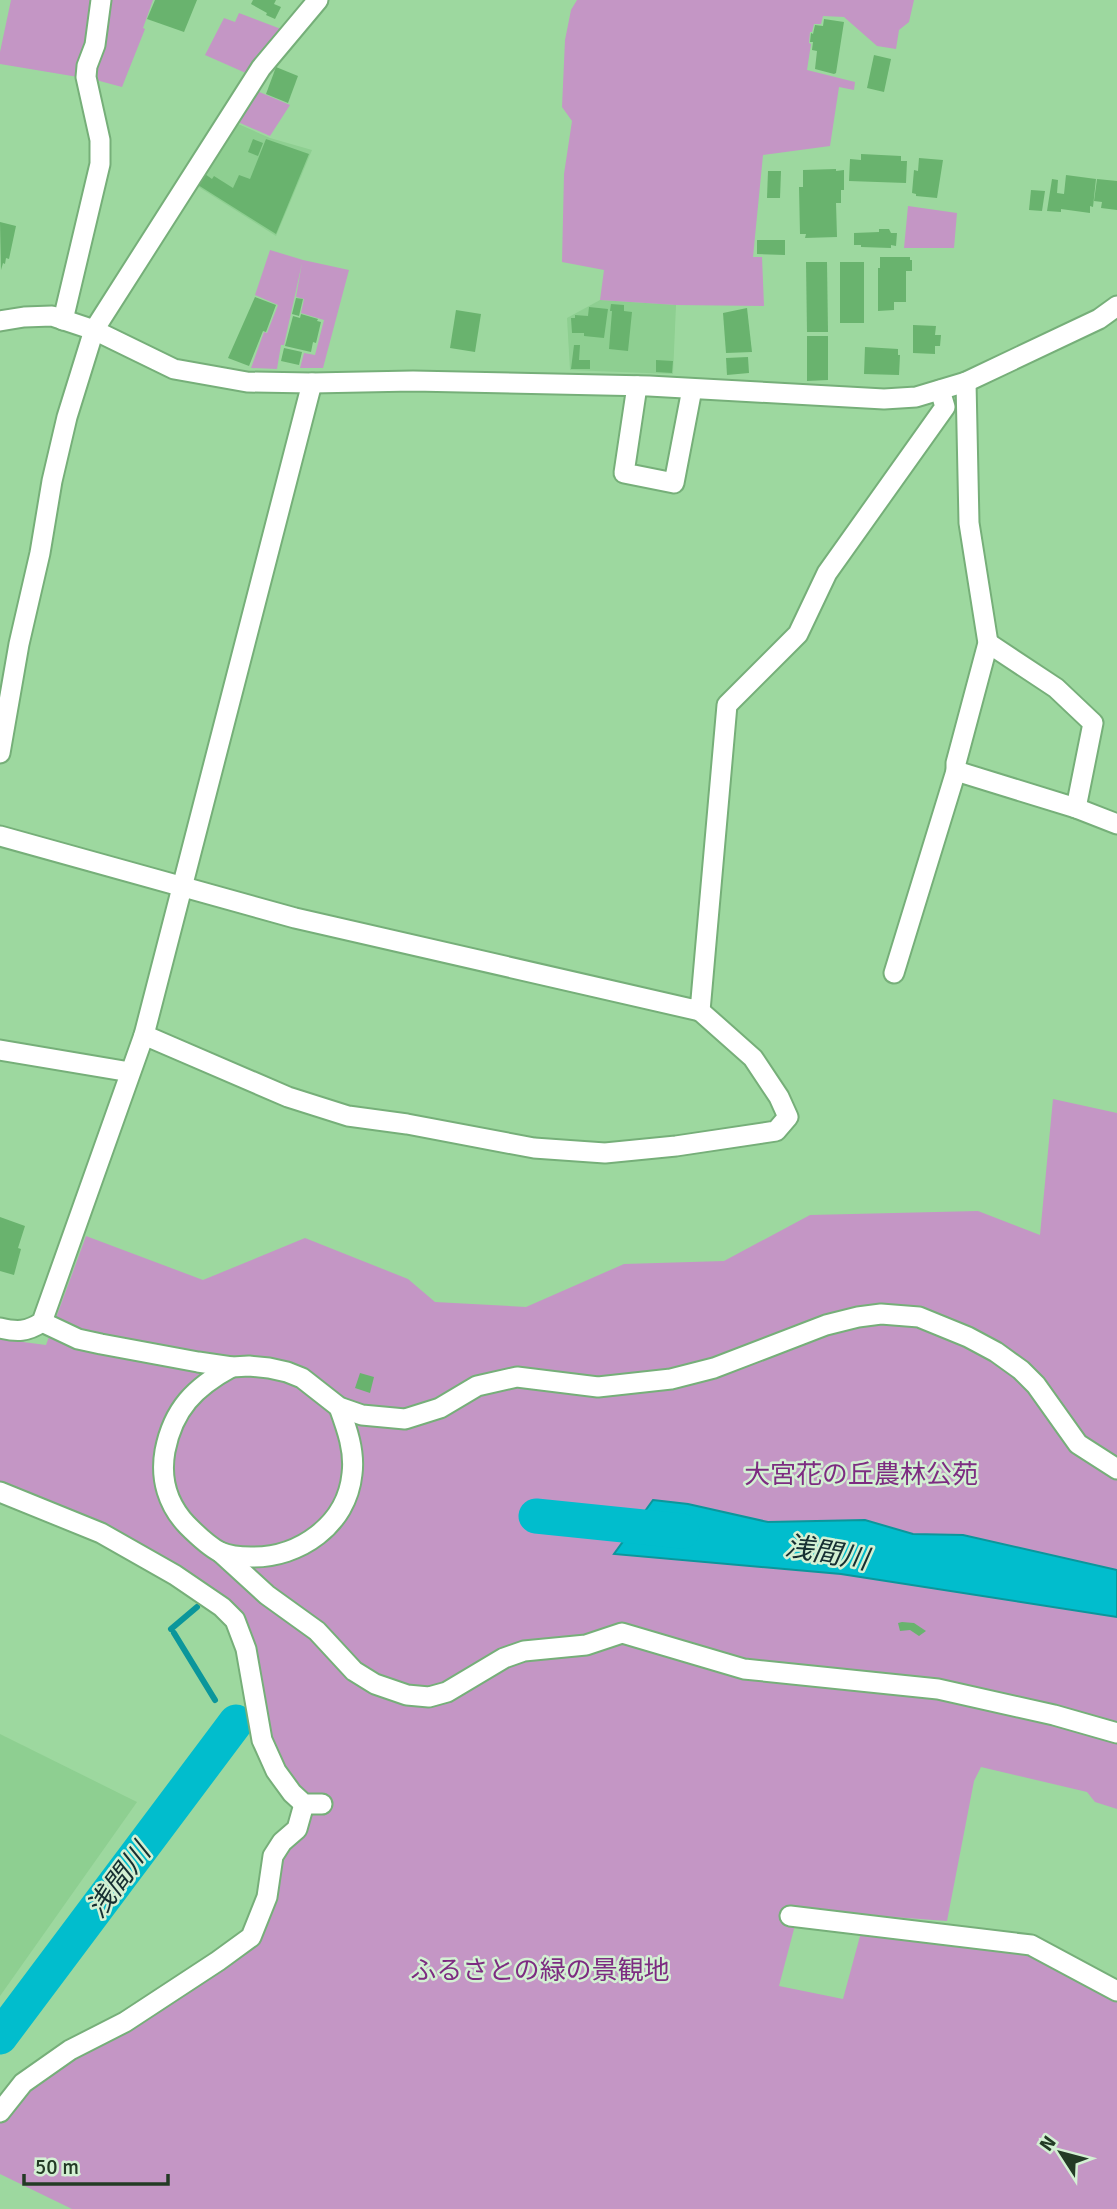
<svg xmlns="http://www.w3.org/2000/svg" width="1117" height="2209" font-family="Signika,'Noto Sans JP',sans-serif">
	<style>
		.built { fill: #8ecf91 }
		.green { fill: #c496c5 }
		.water { fill: #01bdcd; stroke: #0b969b; stroke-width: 2 }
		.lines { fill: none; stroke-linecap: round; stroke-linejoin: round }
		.stream { stroke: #0b969b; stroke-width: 6 }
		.river { stroke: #01bdcd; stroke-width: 35 }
		.building { fill: #69b36e }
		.minor-casing { stroke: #76af79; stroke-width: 23 }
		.minor { stroke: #fff; stroke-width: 19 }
		.labels { text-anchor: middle; stroke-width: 5; stroke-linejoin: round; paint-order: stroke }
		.park-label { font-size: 26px; fill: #7d2c81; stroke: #d3f0d3 }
		.water-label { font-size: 28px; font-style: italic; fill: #162f32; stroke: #d3f0d3 }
	</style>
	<rect width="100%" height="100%" fill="#9dd89f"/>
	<g class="built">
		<path d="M236 123 270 138 312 150 276 236 197 186Z"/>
		<path d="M600 300 676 305 673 374 570 370 567 318Z"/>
		<path d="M0 1734 137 1802 0 1996Z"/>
	</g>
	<g class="green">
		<path d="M11 0H153L143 28 145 29 122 87 96 80 0 64V52Z"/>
		<path d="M577 0H914L909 22 899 30 896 49 877 46 844 17 823 16 821 24H814L812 32H810L809 43 811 44 807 70 855 82 854 90 839 87 830 146 763 155 753 257H762L764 306 676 305 600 300 604 270 562 262 564 174 572 121 562 107 565 40 571 10Z"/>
		<path d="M239 13 281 29 248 74 205 55 224 18 235 22Z"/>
		<path d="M257 91 290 105 270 136 238 122Z"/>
		<path d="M908 206 957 213 954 248H904Z"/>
		<path d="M270 250 303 260 349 270 323 368H300L304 353 315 355 324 320 301 313 304 299 296 297 302 263 284 345H281L277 369 251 368 264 332 267 333 278 305 255 295Z"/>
		<path d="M1053 1099 1117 1113V1809L1095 1802 1087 1792 981 1767 974 1781 947 1921 799 1910 779 1986 843 1999 863 1925 1031 1945 1117 1990V2209H72L0 2174V2112L23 2083 251 1937 270 1873 307 1800 277 1765 243 1620 0 1484V1339L46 1345 86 1236 203 1280 305 1238 408 1279 435 1302 526 1307 624 1264 724 1261 810 1215 978 1211 1040 1235Z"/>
	</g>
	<path class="water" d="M653 1500 688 1504 768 1522 865 1520 913 1534 963 1535 1117 1570V1617L841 1574 614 1554Z"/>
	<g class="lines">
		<g class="stream">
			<path d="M171 1629 197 1607"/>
			<path d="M174 1633 215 1700"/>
		</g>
		<g class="river">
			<path d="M536 1516 682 1531"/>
			<path d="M0 2037 236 1722"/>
		</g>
	</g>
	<g class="building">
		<path d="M155 0H197L184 32 147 19Z"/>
		<path d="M253 0H276L274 4 281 7 275 19 266 15 267 13 251 4Z"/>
		<path d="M824 19 844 22 836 73 834 74 815 69 817 51 812 50 813 42H810L811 33 813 34 815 25 823 26Z"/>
		<path d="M874 55 891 59 884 92 867 88Z"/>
		<path d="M276 67 298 76 288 103 266 94Z"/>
		<path d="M253 139 263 143 258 156 248 152Z"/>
		<path d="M266 139 309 154 276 234 198 185 205 174 212 179 214 176 233 188 239 175 250 179Z"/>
		<path d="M861 154 901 156V161H907L906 183 849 181 850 159 861 160Z"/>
		<path d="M919 158 943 160 937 198 916 196V194L912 193 914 170 918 171Z"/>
		<path d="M836 169V171L844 170V190H841V203H836L837 237 805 238 806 234H800L799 187H803V170Z"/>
		<path d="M768 171H781L780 198H767Z"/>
		<path d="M1066 175 1096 179 1093 207 1090 206V213L1061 209V212L1047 211 1052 179 1058 180 1057 193 1064 194Z"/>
		<path d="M1097 179 1117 181V210L1101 208 1102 202 1094 201Z"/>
		<path d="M1031 190 1045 191 1042 211 1029 210Z"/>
		<path d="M0 222 16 226 9 259 6 258 5 264 3 263 1 270Z"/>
		<path d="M879 229H889L891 233H897L896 246 891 245V248L861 247V245H854V233L879 232Z"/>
		<path d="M757 240H785V255L757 254Z"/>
		<path d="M880 257H910V260H912V271H906V302H894V310L878 311V268H880Z"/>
		<path d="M806 262H827L828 332H807Z"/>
		<rect x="840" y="262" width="24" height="61"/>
		<path d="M255 297 276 305 266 332 263 331 249 366 228 358Z"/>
		<path d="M296 298 303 299 299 316 292 314Z"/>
		<path d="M611 304 624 305V311L632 312 628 351 609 349 612 311H610Z"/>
		<path d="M589 307 608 309 604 338 584 336V333H572L571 318H575V315L588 316Z"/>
		<path d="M747 308 752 352 726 353 723 313Z"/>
		<path d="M456 310 481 314 475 352 450 348Z"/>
		<path d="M301 314 318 319 317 321 321 322 316 343 313 342 311 352 285 346 293 316 300 318Z"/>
		<path d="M913 325 936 326 935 335H941L940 346H935V354L913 353Z"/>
		<path d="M807 336H828V380L807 381Z"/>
		<path d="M574 345H580L579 360H590V369H571Z"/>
		<path d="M865 347 898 349V355H900L899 375 864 374Z"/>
		<path d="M284 348 302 352 299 365 281 361Z"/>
		<path d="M748 357 749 373 727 375 726 358Z"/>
		<path d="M656 360 673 361 672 373 656 372Z"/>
		<path d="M0 1217 25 1226 18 1248 21 1249 14 1275 0 1271Z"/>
		<path d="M360 1373 374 1377 370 1393 355 1388Z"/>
		<path d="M902 1622 914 1623 926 1631 919 1636 910 1630 900 1631 898 1623Z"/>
	</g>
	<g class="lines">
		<g class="minor-casing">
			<g id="minor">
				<path d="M63 320 100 164V140L86 77 87 66 95 45 101 0"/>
				<path d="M0 321 24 317 52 316 94 330 174 369 247 382 312 383 413 381 649 386 884 399 916 397 966 382 1099 319 1117 306"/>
				<path d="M637 386 624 473 674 483 692 389"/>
				<path d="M988 643 1056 688 1093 723 1076 808"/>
				<path d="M0 753 19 644 40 553 52 481 67 417 94 330 261 68 318 0"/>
				<path d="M956 771 1076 808 1117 824"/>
				<path d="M0 836 295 918 700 1011 727 705 798 634 827 573 945 407 940 390"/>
				<path d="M894 973 956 771V763L988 643 969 523 966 382"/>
				<path d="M144 1035 288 1097 348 1116 407 1124 534 1148 605 1153 676 1146 776 1131 788 1117 779 1097 753 1058 700 1011"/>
				<path d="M0 1050 130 1072"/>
				<path d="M42 1322 78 1339 101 1344 198 1362 232 1367 249 1366 269 1368 287 1372 302 1378 339 1407 362 1415 405 1419 440 1408 477 1386 517 1377 598 1387 671 1379 714 1368 826 1325 858 1317 881 1314 919 1317 968 1337 996 1352 1021 1370 1036 1385 1078 1444 1117 1469"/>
				<path d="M0 1328C17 1332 27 1332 42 1322L144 1035 312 383"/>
				<path d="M232 1367C195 1387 173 1409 165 1451 160 1479 168 1505 187 1525 196 1534 208 1546 220 1552 229 1556 241 1557 251 1557 299 1558 347 1525 352 1474 355 1451 347 1429 339 1407"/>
				<path d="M0 1492 101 1533 175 1575 222 1607 235 1620 246 1649 262 1740 276 1771 292 1793 304 1804H322"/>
				<path d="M220 1552 267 1595 317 1631 354 1671 375 1684 407 1695 429 1697 447 1692 504 1658 524 1651 586 1645 622 1633 744 1669 938 1689 1054 1715 1117 1733"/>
				<path d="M790 1916 1031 1945 1117 1991"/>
				<path d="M0 2112 23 2083 70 2050 125 2022 218 1961 251 1937 267 1897 273 1856 282 1842 297 1829 304 1804"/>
			</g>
		</g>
		<use href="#minor" class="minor"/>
	</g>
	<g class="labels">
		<g class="park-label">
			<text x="861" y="1483">大宮花の丘農林公苑</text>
			<text x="540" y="1979">ふるさとの緑の景観地</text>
		</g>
		<g class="water-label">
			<text transform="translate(827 1552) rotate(10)" y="10">浅間川</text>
			<text transform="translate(118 1880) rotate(-53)" y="10">浅間川</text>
		</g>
	</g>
	<g transform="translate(1061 2153) rotate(306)" stroke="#d3f0d3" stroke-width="5" paint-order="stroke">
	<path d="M0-5L12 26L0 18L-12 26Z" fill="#233b25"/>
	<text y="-10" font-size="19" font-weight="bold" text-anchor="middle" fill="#233b25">N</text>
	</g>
	<path d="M24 2174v10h144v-10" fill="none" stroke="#233b25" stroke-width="3.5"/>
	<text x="35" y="2174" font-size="21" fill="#233b25" stroke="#d3f0d3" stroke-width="5" paint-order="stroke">50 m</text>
</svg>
